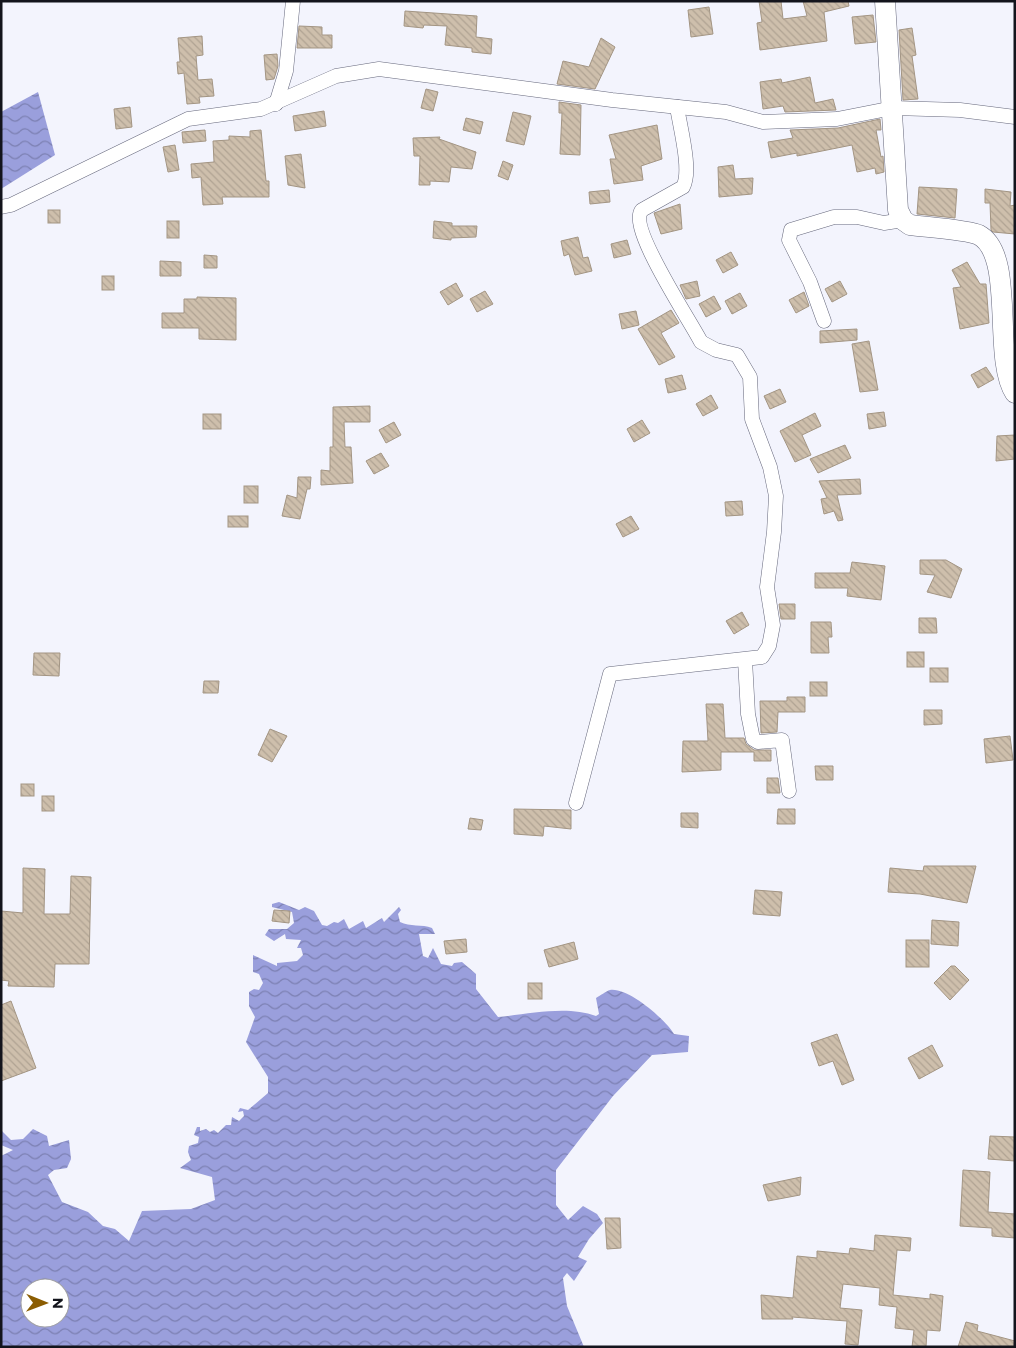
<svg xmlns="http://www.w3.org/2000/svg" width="1016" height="1348" font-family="Montserrat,sans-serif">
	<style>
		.water { fill: url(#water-waves); fill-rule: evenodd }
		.building { fill: url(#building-back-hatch); stroke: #a39583 }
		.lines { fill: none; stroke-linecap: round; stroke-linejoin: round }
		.street-casing { stroke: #66687c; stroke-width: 15 }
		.secondary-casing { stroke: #66687c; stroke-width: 21 }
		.street { stroke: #fff; stroke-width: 14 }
		.secondary { stroke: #fff; stroke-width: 20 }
	</style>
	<defs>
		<pattern id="water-waves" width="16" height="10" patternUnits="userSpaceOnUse" patternTransform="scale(1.25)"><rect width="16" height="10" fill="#9a9fdc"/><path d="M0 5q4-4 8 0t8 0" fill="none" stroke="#7c80b2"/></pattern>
		<pattern id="building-back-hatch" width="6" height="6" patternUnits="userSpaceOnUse" patternTransform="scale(1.25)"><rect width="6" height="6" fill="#cebfac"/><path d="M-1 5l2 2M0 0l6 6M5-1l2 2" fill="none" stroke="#b0a393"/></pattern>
	</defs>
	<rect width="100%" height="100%" fill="#f3f4fd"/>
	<g class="water">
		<path d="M38 92 55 155 1 189V112Z"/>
		<path d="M279 902 299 910 305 907 314 911 322 925 327 926 334 922 338 923 344 919 349 929 363 921 366 928 382 918 384 922 399 907 401 910 398 914 400 922C410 927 422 924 432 928L435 934H419L423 956 428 958 433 948 441 964 452 966 454 963 462 962 476 974V989L498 1017C529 1014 567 1005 596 1016L599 1014 596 998C600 996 606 991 610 990 628 987 666 1020 674 1034L689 1036 688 1052 652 1055 613 1096 556 1170V1205L568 1220 583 1206 597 1214 603 1223 589 1239 578 1257 587 1261 574 1281 567 1273 563 1278 567 1306 584 1347H1V1156L13 1150 1 1145V1130L11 1140 23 1139 33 1129 47 1136 49 1146 69 1140 71 1159 67 1168 54 1170 48 1175 62 1202 88 1212 103 1226 115 1229 129 1241 142 1211 191 1209 215 1200 212 1177 180 1168 191 1160 188 1152 189 1146 198 1143 199 1137 194 1135 197 1127H200V1131L206 1129 210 1132 214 1130 218 1133 226 1125H231L232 1117 239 1121 244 1116 243 1111 238 1112 240 1108 248 1110 268 1093V1077L246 1042 255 1017 249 1006V992L254 989 259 990 263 983 259 974 253 972V955L277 966V963L297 961 303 955 301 948H297L301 940 286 939 285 934 274 941 265 935 269 929H287L294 923 292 912 272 907V904ZM30 1288H60V1318H30Z"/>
	</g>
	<g class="building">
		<path d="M759 1H781L783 19 807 16 803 1H848L849 6 824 12 827 41 760 50 757 23 762 22Z"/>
		<path d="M709 7 713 34 691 37 688 10Z"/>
		<path d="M405 11 477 16 476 37 492 39 491 54 472 52V48L445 45 447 26 424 25 423 28 404 26Z"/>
		<path d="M873 15 876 42 855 44 852 17Z"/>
		<path d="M299 26 322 27V35H332V48H297Z"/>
		<path d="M912 28 916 55 912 56 918 99 903 100 899 30Z"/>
		<path d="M202 36 203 55 196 56 198 80 212 79 214 96 199 97 200 103 187 104 184 73 178 74 177 62H180L178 38Z"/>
		<path d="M601 38 615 47 595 89 557 84 563 61 589 67Z"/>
		<path d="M277 54 278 66 274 79 266 80 264 55Z"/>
		<path d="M810 77 815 103 833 99 836 110 785 112 783 106 763 109 760 82 781 79 782 83Z"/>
		<path d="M426 89 438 92 433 111 421 108Z"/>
		<path d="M559 102 581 105 580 155 560 154 562 113H559Z"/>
		<path d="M130 107 132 127 116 129 114 109Z"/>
		<path d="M324 111 326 126 295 131 293 116Z"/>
		<path d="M513 112 531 116 524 145 506 141Z"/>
		<path d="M466 118 483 122 480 134 463 130Z"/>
		<path d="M880 119 881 130H876L881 157 883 156 884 172 876 174 875 168 857 172 852 145 797 156V153L771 158 768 142 793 138 790 130 838 128Z"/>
		<path d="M657 125 662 159 641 166 643 180 614 184 610 159H616L609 135Z"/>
		<path d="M205 130 206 141 183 143 182 132Z"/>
		<path d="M261 130 266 181H269V197H222L223 204 203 205 201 177 192 178 191 164 214 162 213 141 229 140V136L250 137V131Z"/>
		<path d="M440 137 439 139 476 152 472 169 451 167 449 182 430 181V185H419L420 156H414L413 138Z"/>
		<path d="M175 145 179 170 168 172 163 147Z"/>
		<path d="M301 154 305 188 288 185 285 156Z"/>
		<path d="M503 161 513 165 508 180 498 176Z"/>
		<path d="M733 165 735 179 753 178 752 194 719 197 718 167Z"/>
		<path d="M919 187 957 189 955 218 917 214Z"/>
		<path d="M985 189 1011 192 1010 206 1015 205V234L993 232 991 230 990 203H985Z"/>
		<path d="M609 190 610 202 590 204 589 192Z"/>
		<path d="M680 204 682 229 661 234 654 213Z"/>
		<rect x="48" y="210" width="12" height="13"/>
		<rect x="167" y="221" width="12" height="17"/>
		<path d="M434 221 452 223V226H477L476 237 451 238V240L433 238Z"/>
		<path d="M578 237 583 258 588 257 592 271 575 275 569 254 564 256 561 241Z"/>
		<path d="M627 240 631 254 614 258 611 244Z"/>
		<path d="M731 252 738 265 723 273 716 260Z"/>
		<path d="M204 255 217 256V268H204Z"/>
		<path d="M160 261 181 262V276H160Z"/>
		<path d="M967 262 980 284H986L989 323 960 329 953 288 961 287 952 270Z"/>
		<rect x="102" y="276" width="12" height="14"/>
		<path d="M697 281 700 296 686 299 680 285Z"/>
		<path d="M840 281 847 294 832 302 825 289Z"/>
		<path d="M456 283 463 296 448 305 440 292Z"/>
		<path d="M485 291 493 304 477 312 470 299Z"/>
		<path d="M804 292 809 306 796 313 789 300Z"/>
		<path d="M740 293 747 306 732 314 725 301Z"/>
		<path d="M714 296 721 309 706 317 699 304Z"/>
		<path d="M197 297 236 298V340L199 339V328H162V313H184V299H197Z"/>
		<path d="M671 310 679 323 661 333 675 357 659 365 638 329Z"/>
		<path d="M636 311 639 325 622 329 619 314Z"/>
		<path d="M857 329V340L820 343V331Z"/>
		<path d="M869 341 878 390 860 392 852 344Z"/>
		<path d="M986 367 994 379 978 388 971 375Z"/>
		<path d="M682 375 686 389 668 393 665 379Z"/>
		<path d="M780 389 786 402 770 409 764 396Z"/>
		<path d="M711 395 718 408 703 416 696 404Z"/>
		<path d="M370 406V422H344L345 447H351L353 483 321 485V470L330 471V447H333V407Z"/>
		<path d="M884 412 886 426 869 429 867 414Z"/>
		<path d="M815 413 821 426 802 435 811 455 795 462 780 431Z"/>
		<rect x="203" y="414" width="18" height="15"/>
		<path d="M642 420 650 433 634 442 627 429Z"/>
		<path d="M394 422 401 435 386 443 379 430Z"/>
		<path d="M1015 435V459L996 461 997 436Z"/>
		<path d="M845 445 851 458 818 473 810 459Z"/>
		<path d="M381 453 389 466 374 474 366 461Z"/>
		<path d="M298 477H311L310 489H307L300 519 282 516 287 495 297 498Z"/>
		<path d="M860 479 861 494 837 495 843 520 838 521 834 511 824 514 821 499 827 498 819 481Z"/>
		<rect x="244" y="486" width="14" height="17"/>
		<path d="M742 501 743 515 726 516 725 502Z"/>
		<rect x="228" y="516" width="20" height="11"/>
		<path d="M631 516 639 529 623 537 616 524Z"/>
		<path d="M920 560H946L962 569 951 598 927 592 935 575 920 574Z"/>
		<path d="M852 562 885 566 881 600 847 596 848 588H815V573H850Z"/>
		<path d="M779 604H795V619H781Z"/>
		<path d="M742 612 749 625 734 634 726 621Z"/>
		<path d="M919 618H936L937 633H919Z"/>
		<path d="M811 622H831L832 637H828L829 653H811Z"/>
		<rect x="907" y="652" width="17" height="15"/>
		<path d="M34 653H60L59 676 33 675Z"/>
		<rect x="930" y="668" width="18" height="14"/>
		<path d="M204 681H219L218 693H203Z"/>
		<rect x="810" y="682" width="17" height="14"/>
		<path d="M787 697H805V712H778L777 732 761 733 760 701H787Z"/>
		<path d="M706 704H723L725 738H744L746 744 754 750H771V761H754V752H721V770L682 772 683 741H708Z"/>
		<path d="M924 710H942V724L924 725Z"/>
		<path d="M270 729 287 736 272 762 258 755Z"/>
		<path d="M1010 736 1013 760 986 763 984 739Z"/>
		<path d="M815 766H833V780H816Z"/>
		<path d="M767 778H778L780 793H767Z"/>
		<rect x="21" y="784" width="13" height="12"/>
		<rect x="42" y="796" width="12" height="15"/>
		<path d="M514 809 571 810V829L544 826 543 836 514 834Z"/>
		<path d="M778 809H795V824H777Z"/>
		<path d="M681 813H698V828L681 827Z"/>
		<path d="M470 818 483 820 481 830 468 829Z"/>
		<path d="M924 866H976L967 903 920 894 888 892 890 868 923 871Z"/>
		<path d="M23 868 45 869 44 914H70L71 876 91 877 89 964H55L54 987 8 986 9 981 1 980V911L23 913Z"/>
		<path d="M755 890 782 892 780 916 753 914Z"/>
		<path d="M274 910 290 911 289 923 272 921Z"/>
		<path d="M932 920 959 922 958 946 931 944Z"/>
		<path d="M466 939 467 952 446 954 444 941Z"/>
		<rect x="906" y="940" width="23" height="27"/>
		<path d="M574 942 578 959 549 967 544 950Z"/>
		<path d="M951 966H955L969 980 950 1000 934 983Z"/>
		<rect x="528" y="983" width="14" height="16"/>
		<path d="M11 1001 36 1068 1 1081V1005Z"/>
		<path d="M837 1034 854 1080 842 1085 833 1061 819 1066 811 1043Z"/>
		<path d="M932 1045 943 1066 919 1079 908 1058Z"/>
		<path d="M990 1136 1015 1137V1161L988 1159Z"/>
		<path d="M963 1170 990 1172 988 1212 1015 1214V1238L992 1236V1228L960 1226Z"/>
		<path d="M801 1177 800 1195 768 1201 763 1185Z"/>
		<path d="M605 1218H620L621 1248 607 1249Z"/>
		<path d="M875 1235 911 1238 910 1251 897 1250 893 1295 930 1299V1294L943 1296 940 1331 927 1330 926 1347H912L914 1330 895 1328 897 1307 879 1305 880 1288 843 1284 840 1308 862 1310 858 1345 845 1344 847 1321 792 1317 793 1319H762L761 1295 793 1298 797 1256 817 1258V1251L849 1254 850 1248 874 1251Z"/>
		<path d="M966 1322 978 1325 977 1331 1015 1341V1347H958Z"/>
	</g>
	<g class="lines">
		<g class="street-casing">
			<g id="street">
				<path d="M276 104 286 71 293 1"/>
				<path d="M1 207 11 205 188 119 261 109 336 76 379 69 612 100 726 112 763 122 837 119 893 108 960 110 1015 117"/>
				<path d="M824 321 810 282 789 240 791 230 834 217H857L884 223 903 220"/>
				<path d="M745 660 748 714 753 739 758 742 782 740 789 791"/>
				<path d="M576 803 610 674 762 657 769 646 773 625 767 587 774 532 776 496 770 467 752 419 750 377 737 355 716 350 701 342C690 320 627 227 642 210L683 187C692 171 680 127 677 107"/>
			</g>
		</g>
		<g class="secondary-casing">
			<path id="secondary" d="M885 1 898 210 903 220 910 225C925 227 969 230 979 235 1016 255 992 358 1015 393"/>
		</g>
		<use href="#street" class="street"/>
		<use href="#secondary" class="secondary"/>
	</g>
	<rect width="1016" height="1348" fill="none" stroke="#13141c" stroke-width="5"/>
	<g transform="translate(45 1303) rotate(91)"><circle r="24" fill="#ffffff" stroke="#a1a1a4"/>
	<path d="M0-4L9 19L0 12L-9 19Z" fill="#8b5d02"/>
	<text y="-8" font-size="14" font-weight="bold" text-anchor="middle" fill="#13141c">N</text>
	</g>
</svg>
